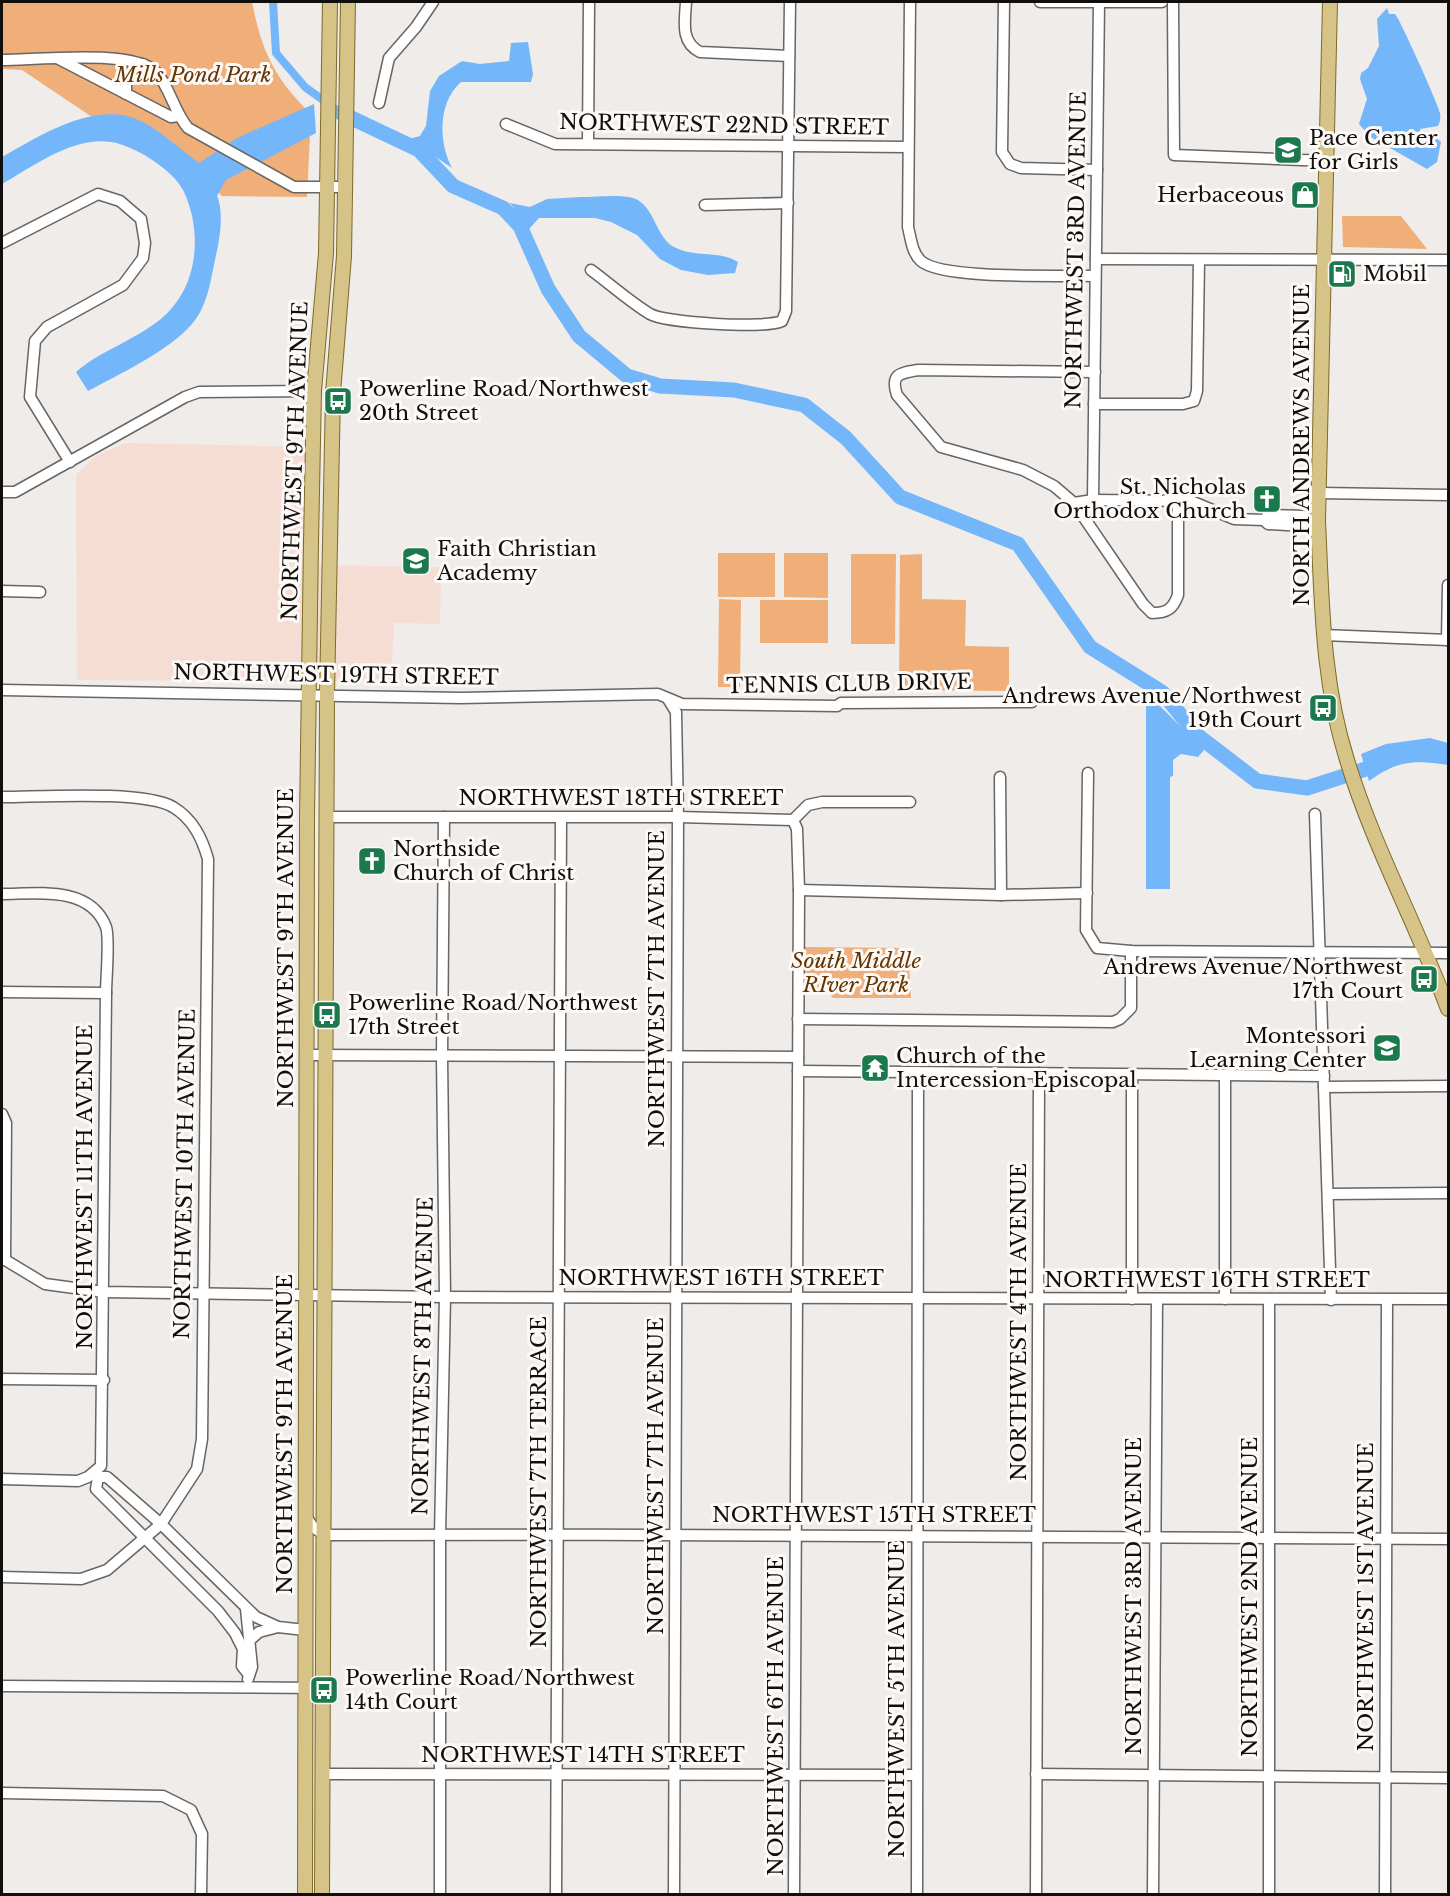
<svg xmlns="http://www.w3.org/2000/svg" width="1450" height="1896" font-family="'Libre Baskerville',serif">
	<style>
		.commercial { fill: #f5ddd4 }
		.green { fill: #f0ae79 }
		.water { fill: #74b6fa }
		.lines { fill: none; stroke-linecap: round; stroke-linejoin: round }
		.canal { stroke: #74b6fa; stroke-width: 8 }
		.river { stroke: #74b6fa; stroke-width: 15 }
		.minor-casing { stroke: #686563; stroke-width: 13 }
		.major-casing { stroke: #7e6a29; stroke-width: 16 }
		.minor { stroke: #fff; stroke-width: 10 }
		.major { stroke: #d6c388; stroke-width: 14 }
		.labels { text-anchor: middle; stroke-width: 6; stroke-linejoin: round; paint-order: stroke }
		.park-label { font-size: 21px; font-style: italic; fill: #663602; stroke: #fcf9f7 }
		.street-label { font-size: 21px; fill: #100f0e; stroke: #fcf9f7 }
		.poi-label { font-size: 21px; fill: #100f0e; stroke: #fcf9f7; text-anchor: start }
	</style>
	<rect width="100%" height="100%" fill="#efece9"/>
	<path class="commercial" d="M126 443 307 447 306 565 441 567 440 624 394 623 391 682 77 680 76 475 96 456Z"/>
	<g class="green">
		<path d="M2 2H252C262 52 274 78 311 114L307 197 222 196 193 165 95 119 22 70 2 69Z"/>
		<path d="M1342 216H1401L1427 249 1343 247Z"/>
		<rect x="718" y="553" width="57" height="44"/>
		<path d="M784 553H828V598L784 597Z"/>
		<path d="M851 554H896L895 644H851Z"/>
		<path d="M922 554V599L966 600 965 646 1009 647V691L899 690 900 555Z"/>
		<path d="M719 599 741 600 740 687H718Z"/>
		<rect x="760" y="600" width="68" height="43"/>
		<path d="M802 947 908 948 911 998H833L825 988H802Z"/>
	</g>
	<g class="water">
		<path d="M1387 8 1389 14H1395C1400 19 1438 104 1440 113 1441 118 1440 122 1438 126L1420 129V133L1436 138 1441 142 1437 162 1427 169 1369 136 1359 124 1367 99 1360 79 1361 73 1368 68 1379 46 1377 19Z"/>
		<path d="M528 42 533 74 531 82H461C438 102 438 142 452 168L409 139 420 136 426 126 430 91 439 76 462 61 480 64 509 61 511 43Z"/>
		<path d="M314 104 316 133 226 180 217 196C224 212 220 238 216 255 211 278 208 306 192 324 170 350 118 375 88 391L76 372C103 348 148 336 171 309 199 278 201 229 184 192 175 171 134 145 111 142 73 136 32 167 2 184V157C41 135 98 98 143 122 163 133 180 149 199 163L237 138Z"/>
		<path d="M581 197C596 197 618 194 633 198 655 205 655 237 674 247 694 258 720 250 738 262L735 273 708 275 681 270 660 259 637 235 611 222 595 218H539L529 229 510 203 530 207 547 199Z"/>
		<path d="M1154 700 1204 750 1198 757 1181 754 1173 760V776L1170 777V889H1146V702Z"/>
		<path d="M1430 738 1448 743V765C1414 760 1398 760 1369 781L1361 754 1386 744Z"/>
	</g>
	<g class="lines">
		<path class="canal" d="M273 2 276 53 305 87 341 113"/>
		<path class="river" d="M341 113 419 150 453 186 503 208 520 226 548 289 579 336 627 376 660 386 734 390 804 405 846 438 900 497 1018 544 1090 647 1162 692 1197 735 1257 781 1307 788 1384 763"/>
		<g class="minor-casing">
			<g id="minor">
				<path d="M686 2C685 21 680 42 700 52L789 56"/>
				<path d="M910 2 908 227C911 239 912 253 921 261 942 280 1063 275 1095 276"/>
				<path d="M1004 2 1002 152 1010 164 1021 168 1097 170"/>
				<path d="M1040 2H1162"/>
				<path d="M1173 2 1174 155 1327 161"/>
				<path d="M59 59 171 117 178 116"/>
				<path d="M2 60C35 60 133 49 156 72 170 87 174 112 188 128L294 187H346"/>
				<path d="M126 94V83L134 67 143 64"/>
				<path d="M379 103 389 58 416 27 433 2"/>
				<path d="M506 124 555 144 908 147"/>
				<path d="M588 143 589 2"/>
				<path d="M705 205 788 203"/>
				<path d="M2 243 98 194 120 201 141 219 145 243 143 258 123 285 47 327 35 341 30 397 70 462"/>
				<path d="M1096 259 1448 260"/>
				<path d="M591 270C610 284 630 302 650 314 666 323 765 329 782 321L786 311 790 2"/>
				<path d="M1095 372 918 370C900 373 890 374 897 395L941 447 1023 470 1054 486 1074 503 1093 500 1191 501 1234 519 1264 520 1268 515 1304 516 1309 521H1318"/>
				<path d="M1094 404H1183L1194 401 1197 391 1199 260"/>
				<path d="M2 492H15L185 397 199 392 314 391"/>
				<path d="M1319 493 1448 495"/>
				<path d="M1093 500 1099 2"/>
				<path d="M1074 503 1143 604 1152 613C1167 613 1173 609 1178 595V500"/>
				<path d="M1264 520 1268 524 1303 526 1309 521"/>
				<path d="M2 591 40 592"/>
				<path d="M1323 635 1448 640"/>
				<path d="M1447 640 1448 585"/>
				<path d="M2 690 461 698 658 694 682 704 837 706 841 703 1032 702"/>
				<path d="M668 699 676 712 678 817 674 1894"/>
				<path d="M1088 773 1086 930 1097 948 1131 951 1448 953"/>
				<path d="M1000 777 1001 895"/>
				<path d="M2 797C40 797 143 790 173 807 193 819 202 838 208 859L202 1439 197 1469 161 1524 107 1570 81 1579 2 1577"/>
				<path d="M1315 814 1331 1300"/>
				<path d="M326 817H678L793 820"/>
				<path d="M793 820 797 829 799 890 794 1894"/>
				<path d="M793 820 808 805 822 802H910"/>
				<path d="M799 890 1001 895 1087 893"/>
				<path d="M2 894C36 894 90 885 106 927 110 938 106 979 106 993L101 1466 88 1477 78 1481 2 1479"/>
				<path d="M2 992 106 993"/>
				<path d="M798 1019 1113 1022 1120 1019 1131 1008V951"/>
				<path d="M307 1055 798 1057"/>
				<path d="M798 1071 1324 1076"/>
				<path d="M1132 1074V1299"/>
				<path d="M1225 1075V1299"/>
				<path d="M1324 1087 1448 1086"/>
				<path d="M2 1114 6 1123 5 1260"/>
				<path d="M1329 1194 1448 1193"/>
				<path d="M2 1258 45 1284 104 1292 445 1297 1448 1299"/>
				<path d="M2 1379 104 1380"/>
				<path d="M307 1518C313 1528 319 1534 332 1535 704 1534 1076 1535 1448 1539"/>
				<path d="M246 1609 252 1667 248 1679"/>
				<path d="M251 1639 259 1632 278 1627"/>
				<path d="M249 1675 242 1666 243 1649 235 1633 218 1611 96 1489 98 1477H107L161 1524 256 1617 278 1627 305 1630"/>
				<path d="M2 1686 323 1688"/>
				<path d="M323 1774 916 1775"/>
				<path d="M1036 1774 1448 1778"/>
				<path d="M2 1793 163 1796 191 1810 202 1834 201 1894"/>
				<path d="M440 1894V1535L445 1297 442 1057 444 817"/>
				<path d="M556 1894 561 818"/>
				<path d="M917 1894 918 1072"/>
				<path d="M1036 1894 1039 1073"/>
				<path d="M1153 1894 1157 1299"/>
				<path d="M1269 1894V1300"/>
				<path d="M1385 1894 1387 1301"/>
			</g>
		</g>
		<g class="major-casing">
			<g id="major">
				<path d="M1330 2 1318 521C1322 603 1322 681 1347 760 1373 846 1417 925 1448 1009"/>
				<path d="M305 1894 307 817 311 542 314 391 326 253 330 2"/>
				<path d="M322 1894 327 694 333 393 344 256 348 2"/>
			</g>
		</g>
		<use href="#minor" class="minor"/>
		<use href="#major" class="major"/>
	</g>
	<defs>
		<g id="school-square" transform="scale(1.5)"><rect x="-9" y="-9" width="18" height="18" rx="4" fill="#1c784d" stroke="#fcf9f7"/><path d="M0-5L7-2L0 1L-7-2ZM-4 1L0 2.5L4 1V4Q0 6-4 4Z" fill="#fff"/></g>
		<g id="shop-square" transform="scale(1.5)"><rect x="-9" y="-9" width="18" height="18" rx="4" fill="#1c784d" stroke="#fcf9f7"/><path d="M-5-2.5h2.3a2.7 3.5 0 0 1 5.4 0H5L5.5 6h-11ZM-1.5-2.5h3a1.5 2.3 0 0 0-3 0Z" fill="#fff"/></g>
		<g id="fuel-square" transform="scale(1.5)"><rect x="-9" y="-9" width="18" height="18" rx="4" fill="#1c784d" stroke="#fcf9f7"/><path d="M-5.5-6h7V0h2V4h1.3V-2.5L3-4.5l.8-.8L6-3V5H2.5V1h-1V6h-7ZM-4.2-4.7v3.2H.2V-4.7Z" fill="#fff"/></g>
		<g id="bus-square" transform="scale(1.5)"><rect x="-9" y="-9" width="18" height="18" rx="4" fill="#1c784d" stroke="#fcf9f7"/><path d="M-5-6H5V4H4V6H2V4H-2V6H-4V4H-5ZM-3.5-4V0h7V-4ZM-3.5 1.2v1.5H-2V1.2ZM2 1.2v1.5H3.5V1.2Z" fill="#fff"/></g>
		<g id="church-square" transform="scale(1.5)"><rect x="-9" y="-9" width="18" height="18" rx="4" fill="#1c784d" stroke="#fcf9f7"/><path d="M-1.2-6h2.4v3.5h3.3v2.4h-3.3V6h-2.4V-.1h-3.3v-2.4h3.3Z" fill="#fff"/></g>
		<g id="temple-square" transform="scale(1.5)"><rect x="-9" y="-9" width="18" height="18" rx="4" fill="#1c784d" stroke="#fcf9f7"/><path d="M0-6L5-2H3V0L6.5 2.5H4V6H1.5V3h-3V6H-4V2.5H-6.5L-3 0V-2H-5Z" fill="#fff"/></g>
	</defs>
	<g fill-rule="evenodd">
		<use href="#school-square" x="1288" y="150"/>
		<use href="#shop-square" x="1305" y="195"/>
		<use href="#fuel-square" x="1342" y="274"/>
		<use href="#bus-square" x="338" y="401"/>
		<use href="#church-square" x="1267" y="499"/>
		<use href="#school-square" x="416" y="561"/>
		<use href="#bus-square" x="1323" y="708"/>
		<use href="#church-square" x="372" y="861"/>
		<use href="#bus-square" x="1424" y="979"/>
		<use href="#bus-square" x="327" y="1015"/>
		<use href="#school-square" x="1387" y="1048"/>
		<use href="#temple-square" x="875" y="1068"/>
		<use href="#bus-square" x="324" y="1690"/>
	</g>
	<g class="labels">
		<g class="park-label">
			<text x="193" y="82">Mills Pond Park</text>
			<text x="856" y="968">South Middle<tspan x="856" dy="24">RIver Park</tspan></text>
		</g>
		<g class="street-label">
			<text transform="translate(724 125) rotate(1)" y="7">NORTHWEST 22ND STREET</text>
			<text transform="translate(1076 250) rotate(-89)" y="7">NORTHWEST 3RD AVENUE</text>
			<text transform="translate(1302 445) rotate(-90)" y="7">NORTH ANDREWS AVENUE</text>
			<text transform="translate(295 461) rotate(-88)" y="7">NORTHWEST 9TH AVENUE</text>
			<text transform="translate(336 675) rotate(1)" y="7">NORTHWEST 19TH STREET</text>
			<text transform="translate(849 684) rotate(-1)" y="7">TENNIS CLUB DRIVE</text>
			<text x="621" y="805">NORTHWEST 18TH STREET</text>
			<text transform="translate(286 948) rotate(-90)" y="7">NORTHWEST 9TH AVENUE</text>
			<text transform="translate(657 989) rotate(-90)" y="7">NORTHWEST 7TH AVENUE</text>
			<text transform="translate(185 1174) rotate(-89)" y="7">NORTHWEST 10TH AVENUE</text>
			<text transform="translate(85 1187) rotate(-90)" y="7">NORTHWEST 11TH AVENUE</text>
			<text x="721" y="1285">NORTHWEST 16TH STREET</text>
			<text x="1207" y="1287">NORTHWEST 16TH STREET</text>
			<text transform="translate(1019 1322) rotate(-90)" y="7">NORTHWEST 4TH AVENUE</text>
			<text transform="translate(423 1356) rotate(-89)" y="7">NORTHWEST 8TH AVENUE</text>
			<text transform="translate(285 1434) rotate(-90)" y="7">NORTHWEST 9TH AVENUE</text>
			<text transform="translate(656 1476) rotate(-90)" y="7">NORTHWEST 7TH AVENUE</text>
			<text transform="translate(539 1482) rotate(-90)" y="7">NORTHWEST 7TH TERRACE</text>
			<text x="874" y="1522">NORTHWEST 15TH STREET</text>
			<text transform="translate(1134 1596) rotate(-90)" y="7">NORTHWEST 3RD AVENUE</text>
			<text transform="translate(1250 1597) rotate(-90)" y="7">NORTHWEST 2ND AVENUE</text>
			<text transform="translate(1366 1597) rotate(-90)" y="7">NORTHWEST 1ST AVENUE</text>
			<text transform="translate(897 1699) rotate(-90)" y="7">NORTHWEST 5TH AVENUE</text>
			<text transform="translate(776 1716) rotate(-90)" y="7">NORTHWEST 6TH AVENUE</text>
			<text x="583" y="1762">NORTHWEST 14TH STREET</text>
		</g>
		<g class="poi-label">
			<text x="1309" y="145">Pace Center<tspan x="1309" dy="24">for Girls</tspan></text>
			<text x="1284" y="202" text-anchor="end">Herbaceous</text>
			<text x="1363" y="281">Mobil</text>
			<text x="359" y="396">Powerline Road/Northwest<tspan x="359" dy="24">20th Street</tspan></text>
			<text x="1246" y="494" text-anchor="end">St. Nicholas<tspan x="1246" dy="24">Orthodox Church</tspan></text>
			<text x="437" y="556">Faith Christian<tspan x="437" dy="24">Academy</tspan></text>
			<text x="1302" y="703" text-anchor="end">Andrews Avenue/Northwest<tspan x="1302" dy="24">19th Court</tspan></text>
			<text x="393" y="856">Northside<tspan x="393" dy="24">Church of Christ</tspan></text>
			<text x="1403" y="974" text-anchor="end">Andrews Avenue/Northwest<tspan x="1403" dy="24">17th Court</tspan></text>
			<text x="348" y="1010">Powerline Road/Northwest<tspan x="348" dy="24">17th Street</tspan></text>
			<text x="1366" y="1043" text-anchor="end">Montessori<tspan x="1366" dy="24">Learning Center</tspan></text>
			<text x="896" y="1063">Church of the<tspan x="896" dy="24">Intercession Episcopal</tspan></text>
			<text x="345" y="1685">Powerline Road/Northwest<tspan x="345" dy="24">14th Court</tspan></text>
		</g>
	</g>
	<rect width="1450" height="1896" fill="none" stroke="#100f0e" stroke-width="6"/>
</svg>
